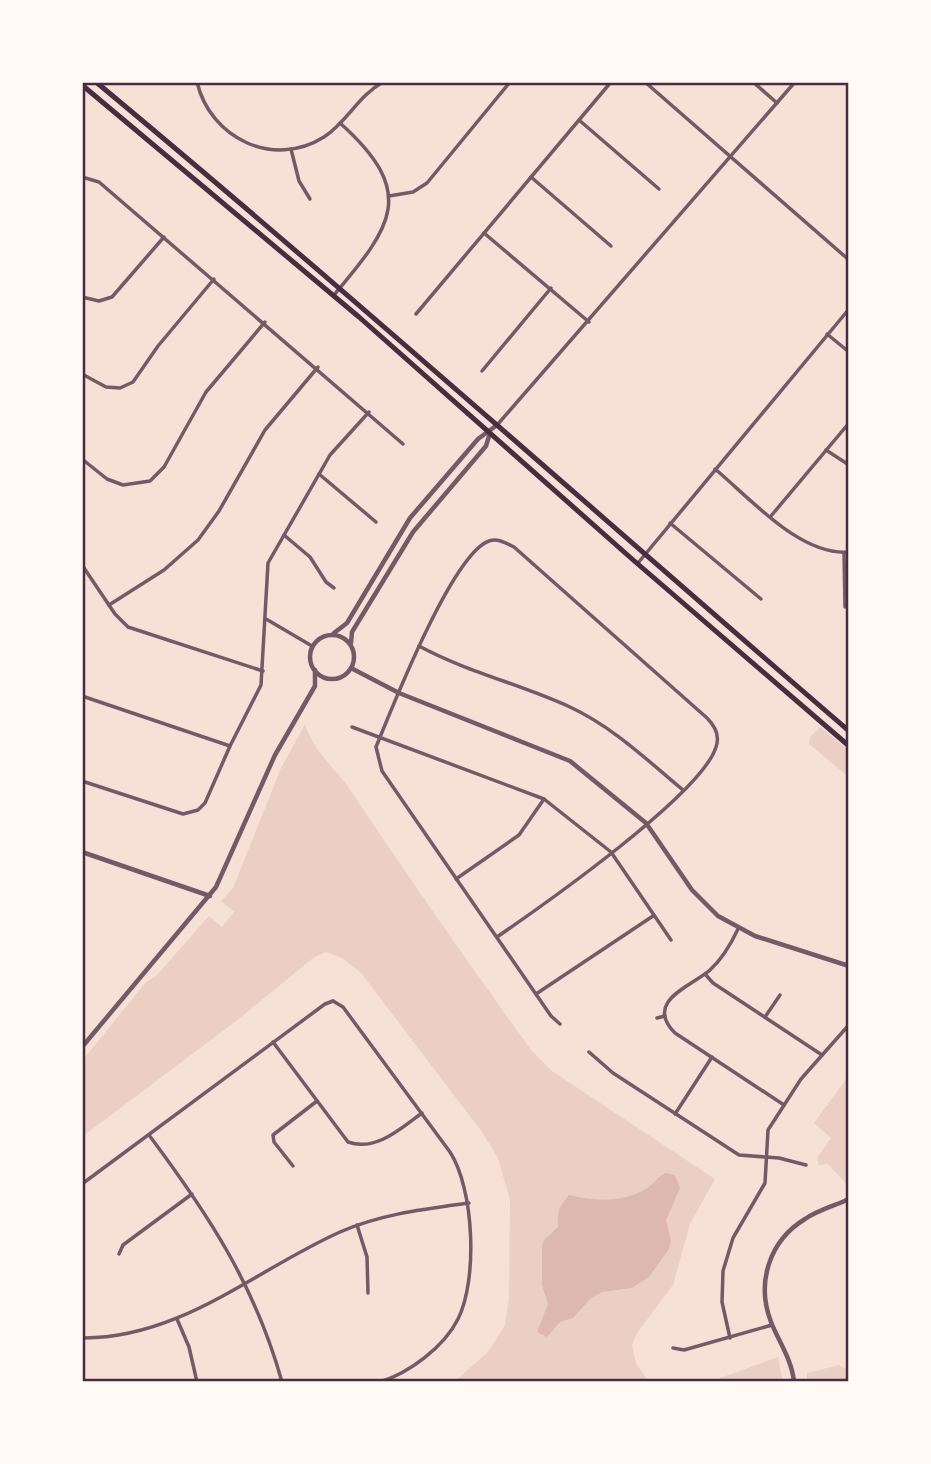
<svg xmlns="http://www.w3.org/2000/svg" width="931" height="1464" font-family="Figtree,sans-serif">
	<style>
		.green { fill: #ebcfc5 }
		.water { fill: #dcb8b0 }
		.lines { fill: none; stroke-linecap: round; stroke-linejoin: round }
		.minor { stroke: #755966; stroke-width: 3.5 }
		.tertiary { stroke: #755966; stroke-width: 4.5 }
		.secondary { stroke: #4a2c40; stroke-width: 5 }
		.neatline { fill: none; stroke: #4a2c40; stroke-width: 2.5 }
	</style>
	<rect width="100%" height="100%" fill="#f7e1d7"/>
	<g class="green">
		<path d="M305 724C314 753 337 769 353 794 411 881 470 965 531 1050L552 1071 715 1179 690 1224 673 1285 637 1333 632 1345 636 1363 649 1382H454L488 1352 505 1325 509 1297 510 1200 498 1158 482 1132 361 973 342 958 326 952 313 958 240 1018 82 1137V1061L146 982 156 976 209 916 222 927 234 912 221 901 233 888 281 768Z"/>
		<path d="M820 727 849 751V777L809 744 810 737Z"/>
		<path d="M849 1075V1187L828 1164 819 1165 817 1158 831 1138 814 1123Z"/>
		<path d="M778 1357 783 1382H709Z"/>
		<path d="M839 1365 849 1371V1382H807V1373Z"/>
	</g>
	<path class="water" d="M666 1173 675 1175 680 1188 666 1220 671 1241 669 1249 649 1277 632 1288 602 1292 590 1299 573 1318 560 1322 547 1337 537 1332 548 1304 542 1285V1246L544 1240 558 1227C557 1211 559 1207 569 1195 593 1201 620 1203 644 1190 653 1186 656 1177 666 1173Z"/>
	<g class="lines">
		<g class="minor">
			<path d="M197 82C210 138 273 169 324 137 347 122 358 96 383 82"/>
			<path d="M645 82 849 260"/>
			<path d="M753 82 777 103"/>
			<path d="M579 120 659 189"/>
			<path d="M291 149 299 181 310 199"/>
			<path d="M82 177 99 182 403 444"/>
			<path d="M531 177 611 246"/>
			<path d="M389 196 413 192 427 183 510 82"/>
			<path d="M484 233 589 322"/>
			<path d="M334 295C392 226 418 193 340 123"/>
			<path d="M82 297 99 301 112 297 164 237"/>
			<path d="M416 314 611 82"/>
			<path d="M827 334 849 352"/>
			<path d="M482 371 551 288"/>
			<path d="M82 374 106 387 120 388 133 382 158 346 214 279"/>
			<path d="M498 424 795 82"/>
			<path d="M826 450 849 465"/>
			<path d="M82 459 107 479 123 485 150 481 164 467 206 392 265 322"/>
			<path d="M715 469C750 498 800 556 849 552"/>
			<path d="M319 474 376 522"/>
			<path d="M771 516 849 423"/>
			<path d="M670 523 761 599"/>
			<path d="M284 535 310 557 326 582 334 588"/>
			<path d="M844 553 845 607"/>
			<path d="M638 563 849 309"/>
			<path d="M82 565 115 614 128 627 263 671"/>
			<path d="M109 605 164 570 198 540 219 511 265 430 318 367"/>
			<path d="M266 619 312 646"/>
			<path d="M419 646C467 672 520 684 570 707 613 727 647 760 683 790"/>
			<path d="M82 696 230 746"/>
			<path d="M352 727 544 799 611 852 671 940"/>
			<path d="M82 781 183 814 198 810 205 803 230 746 261 685 268 563 330 455 369 412"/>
			<path d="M456 879 519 835 544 799"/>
			<path d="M738 929C731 944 723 958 710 970 692 986 643 1001 675 1033L784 1105"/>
			<path d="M497 937C542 906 702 794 716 747 720 736 715 726 707 718L514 547C506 543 498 538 489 541 452 554 392 708 376 747L382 771 551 1016 560 1024"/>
			<path d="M705 974 713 983 822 1055"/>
			<path d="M536 994 653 916"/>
			<path d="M333 1001 343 1007 450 1152C474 1189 478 1279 458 1319 444 1347 409 1373 380 1382"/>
			<path d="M765 1017 780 995"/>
			<path d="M657 1018 665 1016"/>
			<path d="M273 1042 348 1142C376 1152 401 1128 422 1113"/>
			<path d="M589 1052 613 1073 739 1155 779 1158 806 1165"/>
			<path d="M675 1114 712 1057"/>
			<path d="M149 1135C208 1214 255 1285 282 1382"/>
			<path d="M293 1166 274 1142 273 1135 317 1101"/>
			<path d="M82 1184 325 1004 333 1001"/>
			<path d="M357 1225 367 1257 368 1293"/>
			<path d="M119 1254 123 1245 192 1194"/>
			<path d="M177 1319 189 1347 197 1382"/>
			<path d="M82 1338C180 1339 255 1270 340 1232 381 1214 425 1209 469 1203"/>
			<path d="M730 1338 722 1302 723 1271 733 1238 765 1183 768 1130 801 1079 847 1027"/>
			<path d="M673 1348 684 1350 772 1325"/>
		</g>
		<g class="tertiary">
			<path d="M334 633 347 623 410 518 478 439 497 425"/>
			<circle cx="332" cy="657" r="22"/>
			<path d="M351 643 352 632 413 532 486 446 490 433"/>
			<path d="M351 668 399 693 570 761 646 823 692 890 718 916 755 936 849 966"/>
			<path d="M82 852 210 896"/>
			<path d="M82 1047 216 887 275 755 315 686V670"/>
			<path d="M794 1382C792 1360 779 1342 771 1322 756 1283 769 1241 805 1219 818 1210 834 1206 849 1199"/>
		</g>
		<g class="secondary">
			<path d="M96 82C351 294 598 515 849 731"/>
			<path d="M82 85 359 317 632 559 849 746"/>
		</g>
	</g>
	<rect width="931" height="1464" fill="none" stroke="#fffaf5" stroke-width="168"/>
	<rect x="84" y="84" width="763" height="1296" class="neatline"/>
</svg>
